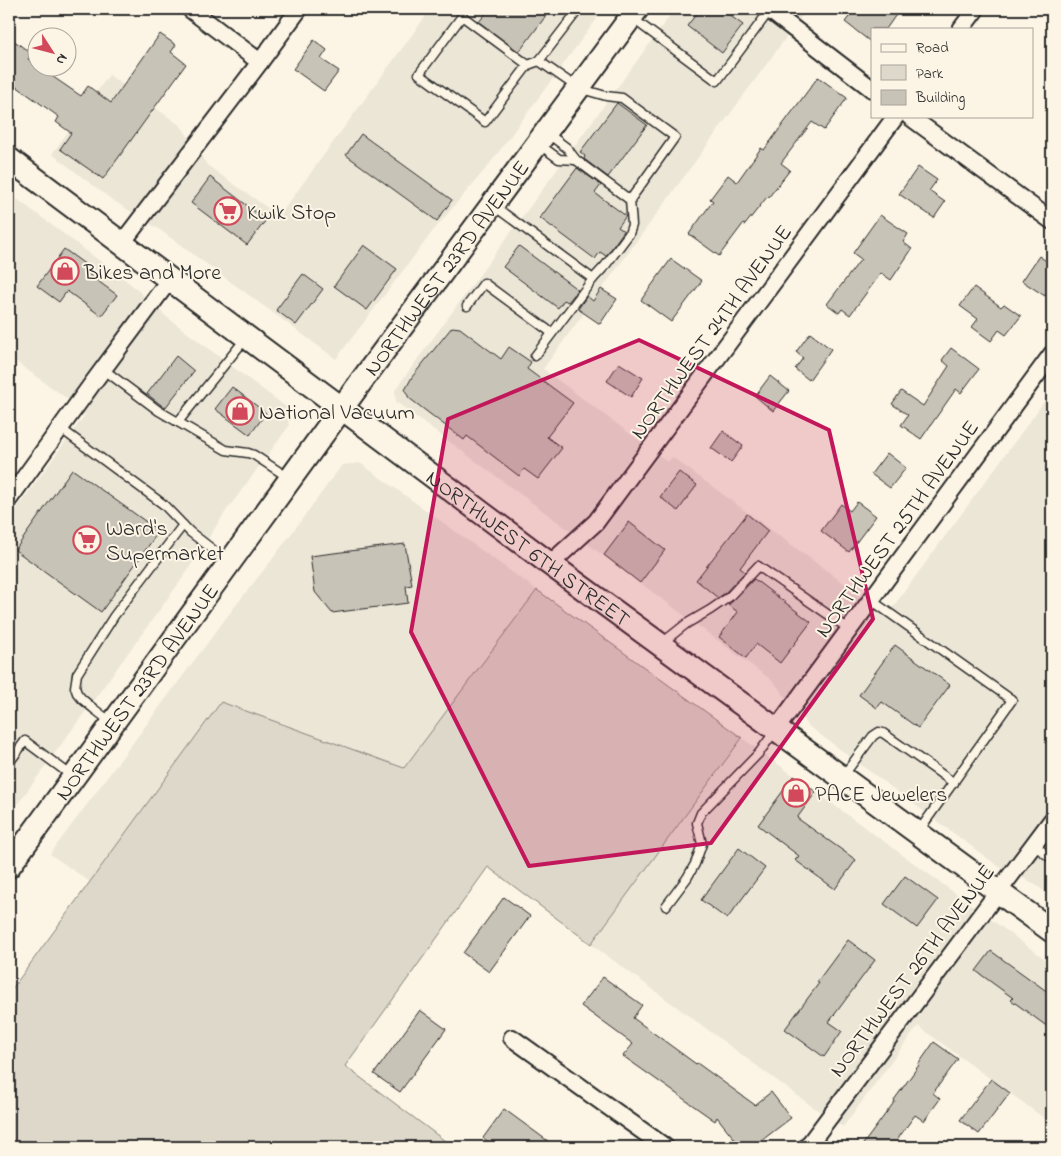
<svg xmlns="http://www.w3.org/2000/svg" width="1061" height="1156" font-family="'Indie Flower',sans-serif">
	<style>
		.built { fill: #ece6d7 }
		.green { fill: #ded8ca; stroke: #84827a }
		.building { fill: #c8c3b7; stroke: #2b2b2b }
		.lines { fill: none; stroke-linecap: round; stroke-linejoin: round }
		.lane-casing { stroke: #2b2b2b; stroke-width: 11 }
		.street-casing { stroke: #2b2b2b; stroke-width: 20 }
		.secondary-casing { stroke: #2b2b2b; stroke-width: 26 }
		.lane { stroke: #fcf5e5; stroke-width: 8 }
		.street { stroke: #fcf5e5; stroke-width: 16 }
		.secondary { stroke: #fcf5e5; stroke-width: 22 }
		.marked { fill: #c2185b; fill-opacity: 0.2; stroke: #c2185b; stroke-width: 4; stroke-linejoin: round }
		.labels { text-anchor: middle; stroke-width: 4; stroke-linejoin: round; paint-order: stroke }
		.poi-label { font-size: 22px; fill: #2b2b2b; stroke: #fcf5e5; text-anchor: start }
		.street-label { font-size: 22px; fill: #2b2b2b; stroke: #fcf5e5 }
	</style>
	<rect width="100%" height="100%" fill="#fcf5e5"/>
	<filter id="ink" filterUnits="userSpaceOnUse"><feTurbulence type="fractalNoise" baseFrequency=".02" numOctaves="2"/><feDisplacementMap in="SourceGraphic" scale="10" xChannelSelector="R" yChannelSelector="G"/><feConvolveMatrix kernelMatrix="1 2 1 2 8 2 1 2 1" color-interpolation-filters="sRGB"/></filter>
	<g filter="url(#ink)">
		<g class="built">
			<path d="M431 9H604L489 165 433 231 336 359 160 230 111 199 52 154 109 75 181 126 207 165 279 216Z"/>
			<path d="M675 9H807L543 369 668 462 672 457 887 615 1052 391V897L1033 883 998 866 807 725 774 682 396 402 395 390Z"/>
			<path d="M9 193 132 285 168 318 286 407 289 426 224 514 182 579 9 816V519L85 415 65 397 9 357Z"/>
			<path d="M360 463 537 590 404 768 221 702 90 882 50 854 229 614 274 557 342 465Z"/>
			<path d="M742 738 1052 964V1124L918 1026 843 1127 813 1107 591 944Z"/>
		</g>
		<path class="green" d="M537 590 742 738 591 944 488 867 345 1066 453 1147H9V993L221 702 404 768Z"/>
		<g class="building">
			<path d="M489 9H551L519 52 479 22Z"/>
			<path d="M700 9H721L743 25 722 53 687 26Z"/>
			<path d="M855 9H900L886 29H872V43L845 22Z"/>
			<path d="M160 34 176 45 171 52 186 64 103 179 60 149 71 133 56 122 59 117 9 81V37L32 54 28 59 38 66V68H40L81 96 88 86 111 103Z"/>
			<path d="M314 40 327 50 321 59 339 71 324 91 293 69Z"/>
			<path d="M818 77 847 98 824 130 812 122 781 163 790 170 768 198 767 197 745 225 743 224 719 256 689 234 713 201 710 199 728 175 737 182 761 148 764 150Z"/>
			<path d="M617 103 647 125 608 177 584 159 585 156 580 152Z"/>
			<path d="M361 134 452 200 437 221 346 155Z"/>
			<path d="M918 167 937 180 929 191 945 202 934 218 899 194Z"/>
			<path d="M577 168 601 185 595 193 626 216 618 227 624 231 606 256 600 252 595 259 540 218Z"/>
			<path d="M210 177 266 220 247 245 191 203Z"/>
			<path d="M880 215 908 234 903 242 912 249 891 280 881 273 850 315 842 309 839 313 827 304 861 259 853 253Z"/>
			<path d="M364 245 397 269 367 310 334 286Z"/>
			<path d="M519 246 578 290 568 302 564 300 558 308 503 267Z"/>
			<path d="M64 249 86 265 83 270 117 295 101 316 67 291 59 302 37 286Z"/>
			<path d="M1039 256 1052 265V284L1045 296 1022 281Z"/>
			<path d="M671 259 702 281 671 322 641 300Z"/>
			<path d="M303 274 323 289 296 325 276 310Z"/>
			<path d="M974 287 1001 307 1004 304 1021 316 1006 335 999 330 991 341 972 327 978 319 960 306Z"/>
			<path d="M601 289 617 299 600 324 578 309 587 296 593 301Z"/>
			<path d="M452 327 460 328 501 359 509 347 531 362 527 369 573 403 547 437 562 448 538 479 524 469 519 476 467 436 464 440 409 398 405 390 412 377Z"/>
			<path d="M810 333 831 349 809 380 795 369 803 358 796 352Z"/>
			<path d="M951 348 979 369 961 393 956 389 921 439 901 425 908 415 892 404 901 391 923 406 949 366 942 360Z"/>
			<path d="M176 356 194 371 165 408 147 394Z"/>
			<path d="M619 363 643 378 631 397 607 381Z"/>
			<path d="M770 376 789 391 773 411 755 396Z"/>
			<path d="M232 387 266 413 250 435 215 409Z"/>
			<path d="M723 431 743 446 731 462 711 448Z"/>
			<path d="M887 453 906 468 890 488 871 474Z"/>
			<path d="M72 469 159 531 101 612 15 550Z"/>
			<path d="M679 472 697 485 678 511 660 497Z"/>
			<path d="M857 502 876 516 849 552 821 531 841 504 850 511Z"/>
			<path d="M747 514 768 531 740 568 745 572 725 593 718 598 696 580Z"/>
			<path d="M629 522 665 550 640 583 604 555Z"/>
			<path d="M405 544 412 585 406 586 408 603 332 613 315 592 310 556Z"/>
			<path d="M754 579 811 622 780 663 756 644 746 658 719 637 738 612 728 605 733 601Z"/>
			<path d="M895 645 950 685 918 728 882 702 877 708 859 695Z"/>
			<path d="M794 776 816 792 797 818 856 860 835 889 795 860 799 856 758 825Z"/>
			<path d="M739 848 765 868 727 919 701 900Z"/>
			<path d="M905 876 938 900 917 928 884 904Z"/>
			<path d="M504 897 530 916 489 972 463 953Z"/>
			<path d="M848 940 875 960 829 1022 842 1031 824 1057 785 1029 819 983 817 982Z"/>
			<path d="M991 951 1052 995V1030L1011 1000 1013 998 976 971Z"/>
			<path d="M603 977 642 1005 633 1018 696 1064 697 1063 755 1105 771 1092 791 1118 753 1147H741L717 1117 715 1121 623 1056 633 1044 581 1006Z"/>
			<path d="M420 1010 446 1029 400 1092 374 1074Z"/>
			<path d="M934 1042 958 1059 933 1093 940 1099 924 1121 915 1115 892 1147H861L895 1101 894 1100 919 1065H918Z"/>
			<path d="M991 1079 1010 1093 979 1134 960 1120Z"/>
			<path d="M504 1109 556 1147H496L483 1138Z"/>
		</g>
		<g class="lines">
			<g class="lane-casing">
				<g id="lane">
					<path d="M579 9 539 61 578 88 606 96 622 98 675 137 630 200 632 225 629 234 605 266 593 279"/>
					<path d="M632 18 717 81 770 10"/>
					<path d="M528 65 462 16 419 74 485 122 528 65 539 61"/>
					<path d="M547 133 567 148 576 160 630 200"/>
					<path d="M540 145 559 159 576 160"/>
					<path d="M494 206 593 279 535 356"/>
					<path d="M467 306 484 283 552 333"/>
					<path d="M103 369 159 411 226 450 248 453 254 455 289 478"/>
					<path d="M178 422 246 338"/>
					<path d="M60 428 163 504 190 532 229 562"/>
					<path d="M871 600 1012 700 918 832"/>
					<path d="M662 643 686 624 710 610 729 597 758 566 849 629"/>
					<path d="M111 722 94 709 82 699 77 693 75 687 77 674 114 616 183 525"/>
					<path d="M9 763 25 741 72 776"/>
					<path d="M843 776 873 736 879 732 883 733 954 783"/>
					<path d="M1034 845 1052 859"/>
					<path d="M666 906 687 878 695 864 702 844 697 823 701 813 759 753 775 731"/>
				</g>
			</g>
			<g class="street-casing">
				<g id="street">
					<path d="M190 9 260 62"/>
					<path d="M768 9 872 89"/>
					<path d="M961 29 976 9"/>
					<path d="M909 116 1052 221"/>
					<path d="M122 243 260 62 299 9"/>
					<path d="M9 499 92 384 170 279"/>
					<path d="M550 564 596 522 896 116"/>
					<path d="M776 729 1052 354"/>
					<path d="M512 1038 665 1147"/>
					<path d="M807 1147 1052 820"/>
				</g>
			</g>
			<g class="secondary-casing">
				<g id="secondary">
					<path id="s1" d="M9 159 550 564 1052 931"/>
					<path id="s2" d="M9 866 363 379 637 9"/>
				</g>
			</g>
			<use href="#lane" class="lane"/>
			<use href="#street" class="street"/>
			<use href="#secondary" class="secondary"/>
		</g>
	</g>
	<path class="marked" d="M639 340 829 430 873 619 711 843 529 866 411 632 448 419Z"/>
	<defs>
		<g id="supermarket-ring" transform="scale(1.4375)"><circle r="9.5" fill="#fcf5e5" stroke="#d1495b" stroke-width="1.5"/><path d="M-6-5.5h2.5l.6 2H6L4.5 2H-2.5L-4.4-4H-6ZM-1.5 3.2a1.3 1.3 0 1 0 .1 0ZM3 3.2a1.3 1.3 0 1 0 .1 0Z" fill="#d1495b"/></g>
		<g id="shop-ring" transform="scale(1.4375)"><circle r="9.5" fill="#fcf5e5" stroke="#d1495b" stroke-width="1.5"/><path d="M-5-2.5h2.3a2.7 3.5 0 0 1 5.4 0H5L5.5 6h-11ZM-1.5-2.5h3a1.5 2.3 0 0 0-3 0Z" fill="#d1495b"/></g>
	</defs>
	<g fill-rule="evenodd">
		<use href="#supermarket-ring" x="228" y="211"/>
		<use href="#shop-ring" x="65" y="271"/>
		<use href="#shop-ring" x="240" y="411"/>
		<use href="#supermarket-ring" x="87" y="540"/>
		<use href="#shop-ring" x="796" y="793"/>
	</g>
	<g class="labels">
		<g class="poi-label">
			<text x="247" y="219">Kwik Stop</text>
			<text x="84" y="279">Bikes and More</text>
			<text x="259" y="419">National Vacuum</text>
			<text x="106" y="535">Ward's<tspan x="106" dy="25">Supermarket</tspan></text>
			<text x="815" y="801">PACE Jewelers</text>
		</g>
		<g class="street-label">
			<text dy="8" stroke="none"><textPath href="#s2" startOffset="741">NORTHWEST 23RD AVENUE</textPath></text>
			<text transform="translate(710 331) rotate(-54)" y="8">NORTHWEST 24TH AVENUE</text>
			<text transform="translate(896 528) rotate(-54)" y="8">NORTHWEST 25TH AVENUE</text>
			<text dy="8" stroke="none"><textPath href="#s1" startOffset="649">NORTHWEST 6TH STREET</textPath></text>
			<text dy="8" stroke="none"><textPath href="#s2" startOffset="216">NORTHWEST 23RD AVENUE</textPath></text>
			<text transform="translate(911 970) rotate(-53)" y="8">NORTHWEST 26TH AVENUE</text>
		</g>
	</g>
	<rect width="1061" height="1156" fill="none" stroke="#fcf5e5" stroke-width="30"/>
	<rect x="15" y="15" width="1031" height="1126" fill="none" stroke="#2b2b2b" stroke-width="2" filter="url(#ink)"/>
	<rect x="871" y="28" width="162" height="90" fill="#fcf5e5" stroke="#a8a49b"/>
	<rect x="881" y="44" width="25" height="8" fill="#fcf5e5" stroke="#a8a49b"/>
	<text x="916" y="52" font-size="15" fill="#2b2b2b">Road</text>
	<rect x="881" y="65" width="25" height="15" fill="#ded8ca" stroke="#a8a49b"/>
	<text x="916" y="78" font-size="15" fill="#2b2b2b">Park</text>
	<rect x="881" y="90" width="25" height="15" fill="#c8c3b7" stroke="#a8a49b"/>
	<text x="916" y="102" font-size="15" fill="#2b2b2b">Building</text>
	<g transform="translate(52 52) rotate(126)"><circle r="24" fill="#fcf5e5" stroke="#a8a49b"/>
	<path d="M0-4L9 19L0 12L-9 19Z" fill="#d1495b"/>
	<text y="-8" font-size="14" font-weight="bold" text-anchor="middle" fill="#2b2b2b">N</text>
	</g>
</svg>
